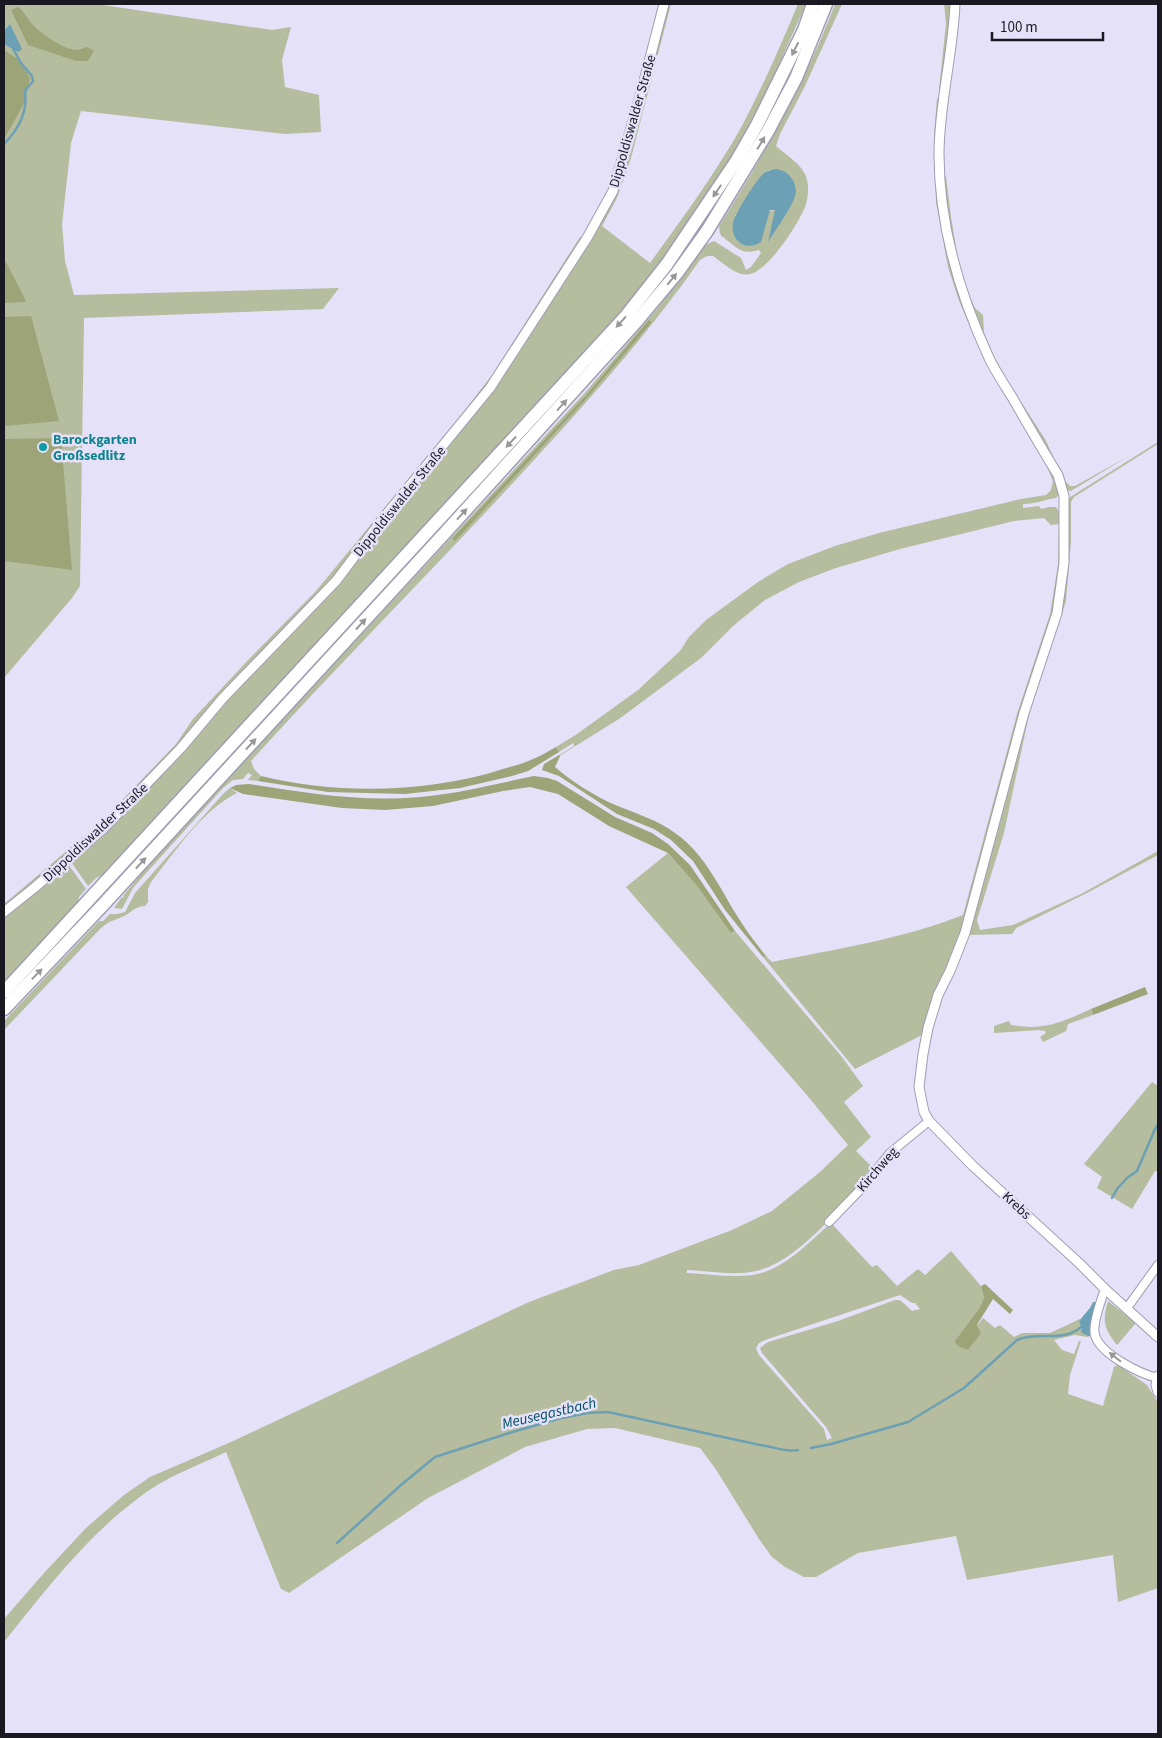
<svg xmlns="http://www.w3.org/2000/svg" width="1162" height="1738" font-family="'Source Sans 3',sans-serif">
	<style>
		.green { fill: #b6bc9e; fill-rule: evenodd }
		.forest { fill: #9ca478 }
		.water { fill: #6ca0b4 }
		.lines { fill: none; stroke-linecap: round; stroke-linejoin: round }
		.stream { stroke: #6ca0b4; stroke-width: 2.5 }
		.minor-casing { stroke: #9f9db3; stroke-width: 10 }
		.tertiary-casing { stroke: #9f9db3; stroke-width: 11 }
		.trunk-casing { stroke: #9f9db3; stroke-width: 15 }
		.minor { stroke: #fff; stroke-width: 8 }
		.tertiary { stroke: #fff; stroke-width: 9 }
		.trunk { stroke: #fff; stroke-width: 12 }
		.oneway { fill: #98989b }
		.culture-dot { fill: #0f9aa8; stroke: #e4e1f8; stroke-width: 2 }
		.labels { text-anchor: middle; stroke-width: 5; stroke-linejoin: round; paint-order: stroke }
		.street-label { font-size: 14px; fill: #1a1921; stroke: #e4e1f8 }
		.culture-label { font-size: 14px; font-weight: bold; fill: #0d838f; stroke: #e4e1f8; text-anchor: start }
		.water-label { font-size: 15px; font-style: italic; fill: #014e64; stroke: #e4e1f8 }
	</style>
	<rect width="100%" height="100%" fill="#e4e1f8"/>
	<g class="green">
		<path d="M4 4H96L272 30 291 27 282 60 285 87 319 95 321 132 285 134 81 111 71 143 62 224 65 261 74 295 339 288 323 309 84 318 80 586 72 598 4 678V298L23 297 4 258V140L24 104 4 50Z"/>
		<path d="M669 4H671L631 158 617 198 602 226 650 263C682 219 715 174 742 126 763 86 781 45 798 4H806L767 91 731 157 696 212 655 269 620 312 510 434 101 876 96 878 88 886 71 862 119 818 165 770 382 524 462 429 596 229 655 56Z"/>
		<path d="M835 4H842L805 86 780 134 776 146C787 156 804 165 807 180 809 188 808 199 805 207 799 223 768 271 750 274 737 277 723 263 713 256H707L700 260C653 327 599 389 544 449 448 555 347 655 251 761L254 769 261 776 258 781 248 780 252 775 248 773 243 779 233 780 223 788 139 881 133 888 122 909 114 908 122 897 125 898 123 896 137 879 136 878 583 395 657 309 705 245 714 241 741 258 746 270 751 267 761 253 759 250C741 255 739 249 724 238V237H722L718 230 720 233 719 226C764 155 805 83 835 4ZM769 170 796 193 785 215 769 240 776 210 735 216 760 177ZM649 321 651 323 589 396 454 541 453 539 587 394Z"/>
		<path d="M944 4H951L942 85 939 89 946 24Z"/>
		<path d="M937 98 940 100 941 219 950 265 960 298 1055 477 1059 494 1056 498C1044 500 1035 504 1023 504V508L1039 506 1041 509 1049 507H1056L1062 516 1061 563 1054 612 962 934 922 1035 855 1069 763 957 766 956 772 962C836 949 902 939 963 915L1017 714 1050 614 1058 565 1059 524 1051 525 1044 518 1014 521 900 549 836 568 799 582 765 600 733 626 701 658 619 719 561 755V754L574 746 573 743 559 752 556 747 577 734 638 690 680 651 689 637 706 620 758 582 788 564 835 546 879 533 1021 499 1046 495 1051 490 1053 481 1044 460 986 363 959 301 948 267 936 202 934 135Z"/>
		<path d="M946 176 951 217 959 265 968 293 975 308 983 315 984 333 995 358 1010 385 1045 439 1065 481 1070 486H1075L1127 457 1071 491 1067 490 1052 457 992 358 966 295 948 218 943 179Z"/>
		<path d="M580 237H584L476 401 320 593 114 814 31 886 4 907V904L102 821 176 744 193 719 251 657 316 591 462 414 492 375Z"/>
		<path d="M1158 442V444L1074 497 1071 502V541L1066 601 1029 715 1004 833 977 920 980 930 1013 925 1083 893 1158 851V855L1085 894 1016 928 1012 934 967 935 1026 716 1060 615 1067 499Z"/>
		<path d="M230 788 237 793C202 810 175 852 151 882L148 889V902L145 906C136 906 132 912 124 916 113 921 110 920 100 929L4 1030V1021L99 921H103L110 914H117L125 912 135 893 224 793Z"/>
		<path d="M668 853 697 886 732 933 735 931 842 1057 863 1086 844 1102 871 1137 856 1151 874 1169C846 1201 799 1262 756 1271 734 1276 709 1271 687 1270V1273C708 1274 732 1278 753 1275 784 1270 808 1243 831 1223L872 1267 877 1265 897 1286 918 1269 925 1275 951 1251 981 1286 984 1297 980 1307 954 1342 968 1350 981 1334 977 1326 983 1318 995 1328 1000 1325 1014 1337 1022 1333H1050L1080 1319 1082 1328 1091 1336 1087 1337 1075 1335 1054 1340 1062 1350 1074 1354 1079 1341H1081L1070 1375 1068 1394 1103 1406 1114 1367 1118 1365 1147 1385 1158 1402V1588L1118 1602 1113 1555 967 1580 956 1536 858 1553 816 1577H804L785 1567 772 1557 759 1539 715 1468 700 1448 615 1428 587 1429 525 1447 428 1498 289 1593 281 1589 226 1452C201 1464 174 1474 151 1489 92 1529 48 1587 4 1642V1619L44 1573 86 1528 124 1495 150 1477 231 1442 529 1302 614 1270 639 1265 732 1230 772 1211 820 1172 848 1145 806 1094 626 887ZM900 1295 912 1303H915L920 1309 912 1311 900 1300H895L838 1321 768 1342 760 1348 762 1353 826 1427 832 1438 827 1440 824 1429 759 1355 756 1348 759 1343 765 1340Z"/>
		<path d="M68 864 86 889 79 897 78 903 4 982V916Z"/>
		<path d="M1091 1009 1093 1015 1068 1024 1066 1031 1043 1042 1040 1037 1046 1033 1045 1031 1039 1030 994 1033V1026L1009 1021 1011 1025C1044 1031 1062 1022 1091 1009Z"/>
		<path d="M1152 1082 1158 1086V1171H1155L1132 1209 1097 1188 1102 1177 1084 1164Z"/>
		<path d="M1108 1301 1136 1323 1117 1345C1104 1329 1102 1321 1108 1301Z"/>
	</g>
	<g class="forest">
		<path d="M18 7C25 12 27 19 33 25 42 34 64 50 77 50 80 50 85 47 88 47L94 51 88 61H76L28 45 11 10Z"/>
		<path d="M4 50 18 59 30 78 24 104 4 140Z"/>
		<path d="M4 258 24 297 26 302 4 303Z"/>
		<path d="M31 316 59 421 4 426V317Z"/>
		<path d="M649 320 652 322 589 396 455 541 452 539 587 394Z"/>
		<path d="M61 438 72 570 4 561V439Z"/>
		<path d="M556 747 559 752 528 771 512 776 460 788 405 794 328 792 258 781 261 776C337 795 429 793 503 769 513 766 523 764 533 759 541 756 548 751 556 747Z"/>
		<path d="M561 754 555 767C571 781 593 795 613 804 634 813 656 819 675 833 707 855 722 894 743 925 750 936 758 946 766 956L763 957 725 910 693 861 671 840 654 829 617 814 559 776 542 770 544 764Z"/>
		<path d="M534 776 548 778 557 781 615 817 652 833 668 844 690 865 735 931 731 933 697 886 668 853 609 826 558 794 530 787 503 791 433 806 385 810 342 808 243 794 230 788 236 785 249 784C301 792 353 801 405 798 449 796 491 785 534 776Z"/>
		<path d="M1145 987 1148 994 1093 1015 1091 1009Z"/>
		<path d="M985 1284 1013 1310 1010 1314 993 1299 977 1325 981 1334 968 1350 960 1347 954 1342 980 1307 984 1297 981 1286Z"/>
	</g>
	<g class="water">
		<path d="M10 24 22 49 18 52 4 44V31Z"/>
		<path d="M777 169C788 171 796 180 796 192 795 203 775 231 768 242L775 210H770L761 242C746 252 730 241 733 223 734 215 754 184 760 177 765 171 770 170 777 169Z"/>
		<path d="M1093 1302H1097L1092 1335 1088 1336 1081 1332 1082 1328 1079 1321 1090 1308Z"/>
	</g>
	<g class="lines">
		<g class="stream">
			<path d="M4 144C19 129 28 112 25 91L33 81 32 76 21 63 13 49"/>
			<path d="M1112 1198 1117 1189 1127 1178 1137 1171 1155 1129 1158 1125"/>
			<path d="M811 1448 831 1444 908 1422 964 1388 1017 1340C1037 1331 1066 1343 1082 1326"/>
			<path d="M337 1543 401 1485 435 1457 506 1434 561 1418 588 1413 608 1412 760 1445C773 1446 786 1453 798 1450"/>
		</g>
		<g class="minor-casing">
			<g id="minor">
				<path d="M829 1222 861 1189 890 1153 929 1121"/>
				<path d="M1105 1289C1101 1300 1092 1325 1095 1335 1100 1354 1140 1374 1158 1378"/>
				<path d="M1127 1308 1158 1265"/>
			</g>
		</g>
		<g class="tertiary-casing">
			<g id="tertiary">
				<path d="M955 4C953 54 939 104 939 154 939 226 959 293 989 358 995 371 1004 384 1012 397 1027 423 1042 449 1058 475L1064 496V563L1057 613 1024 713 965 933 950 971 938 995 928 1028 923 1054 919 1087 924 1112 929 1121 973 1166 1079 1263 1105 1289 1158 1337"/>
				<path d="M4 912 34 888 104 828 181 748 223 698 336 581 385 516 490 388 587 238 613 191 642 89 664 4"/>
				<path d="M1158 1376 1156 1385 1158 1392"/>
			</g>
		</g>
		<g class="trunk-casing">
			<g id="trunk">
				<path d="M4 992 626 316 667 264 737 160 757 125 804 30 813 4"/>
				<path d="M4 1009 101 907 443 535 636 322 677 273 707 231 768 131 796 78 826 4"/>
			</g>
		</g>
		<use href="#minor" class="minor"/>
		<use href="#tertiary" class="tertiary"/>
		<use href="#trunk" class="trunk"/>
	</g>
	<defs><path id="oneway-solid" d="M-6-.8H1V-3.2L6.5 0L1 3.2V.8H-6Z" transform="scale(1.25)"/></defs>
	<g class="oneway">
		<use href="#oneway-solid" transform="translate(795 49) rotate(116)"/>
		<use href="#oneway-solid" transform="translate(761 143) rotate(-59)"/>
		<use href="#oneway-solid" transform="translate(717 191) rotate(124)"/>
		<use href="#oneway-solid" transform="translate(672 279) rotate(-51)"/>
		<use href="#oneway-solid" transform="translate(621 322) rotate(132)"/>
		<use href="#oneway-solid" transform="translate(562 405) rotate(-48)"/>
		<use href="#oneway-solid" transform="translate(511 442) rotate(133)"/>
		<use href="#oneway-solid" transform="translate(462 514) rotate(-48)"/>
		<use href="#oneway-solid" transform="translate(361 624) rotate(-47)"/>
		<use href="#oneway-solid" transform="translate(251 744) rotate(-47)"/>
		<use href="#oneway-solid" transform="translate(141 863) rotate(-47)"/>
		<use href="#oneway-solid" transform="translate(37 974) rotate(-46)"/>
		<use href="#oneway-solid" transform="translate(1115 1357) rotate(-142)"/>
	</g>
	<circle class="culture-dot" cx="43" cy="447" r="5"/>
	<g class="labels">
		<g class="street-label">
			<text transform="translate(632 121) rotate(-74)" y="5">Dippoldiswalder Straße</text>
			<text transform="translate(399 501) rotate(-51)" y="5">Dippoldiswalder Straße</text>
			<text transform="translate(95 832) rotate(-43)" y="5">Dippoldiswalder Straße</text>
			<text transform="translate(877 1169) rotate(-49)" y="5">Kirchweg</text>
			<text transform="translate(1017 1205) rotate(43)" y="5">Krebs</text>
		</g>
		<g class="culture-label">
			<text x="53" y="444">Barockgarten<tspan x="53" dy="16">Großsedlitz</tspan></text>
		</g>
		<g class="water-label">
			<text transform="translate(549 1413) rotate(-13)" y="5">Meusegastbach</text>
		</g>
	</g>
	<rect width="1162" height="1738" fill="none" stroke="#1a1921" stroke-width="10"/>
	<path d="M992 32v8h111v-8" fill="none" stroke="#1a1921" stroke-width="2.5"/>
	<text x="1000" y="32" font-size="15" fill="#1a1921" stroke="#e4e1f8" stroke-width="4" paint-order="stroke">100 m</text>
</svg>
